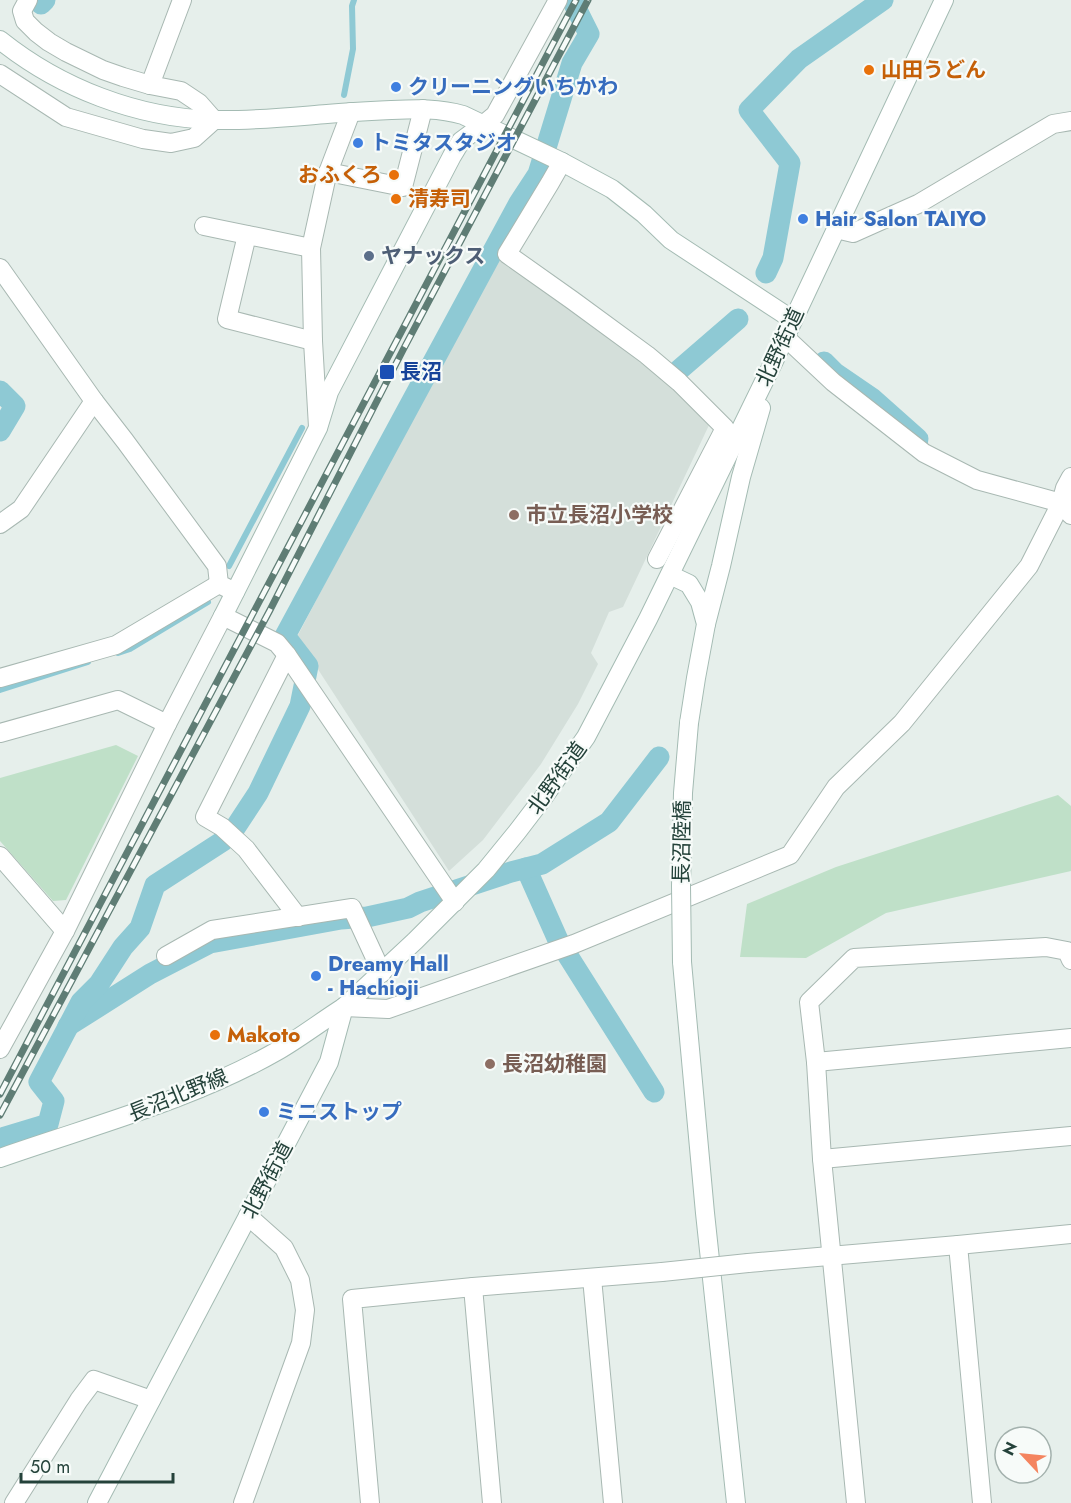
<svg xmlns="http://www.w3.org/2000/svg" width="1071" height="1503" font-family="Jost,'Noto Sans JP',sans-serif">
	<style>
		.built { fill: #d4dfda }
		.green { fill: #bfe0c8 }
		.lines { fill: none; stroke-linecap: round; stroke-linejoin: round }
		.stream { stroke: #8ec9d4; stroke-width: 6 }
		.canal { stroke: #8ec9d4; stroke-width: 21 }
		.street-casing { stroke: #a8b8b2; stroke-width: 20 }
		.secondary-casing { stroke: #a4bbb3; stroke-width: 20 }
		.street { stroke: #fff; stroke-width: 18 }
		.secondary { stroke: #fff; stroke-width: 18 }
		.rail-casing { stroke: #5f7d75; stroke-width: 7 }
		.rail { stroke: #f7fbf9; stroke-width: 4.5; stroke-dasharray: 14; stroke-linecap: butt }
		.street-bridge-casing { stroke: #a8b8b2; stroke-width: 20; stroke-linecap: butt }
		.secondary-bridge-casing { stroke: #a4bbb3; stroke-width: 20; stroke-linecap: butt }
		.street-bridge { stroke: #fff; stroke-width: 18 }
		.secondary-bridge { stroke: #fff; stroke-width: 18 }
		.food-dot { fill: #e8710a; stroke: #f7fbf9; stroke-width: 2 }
		.shop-dot { fill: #3f7fe0; stroke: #f7fbf9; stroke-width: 2 }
		.service-dot { fill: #5c6f8a; stroke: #f7fbf9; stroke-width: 2 }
		.transit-dot { fill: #1a4fb4; stroke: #f7fbf9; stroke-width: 2 }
		.education-dot { fill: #8d6e63; stroke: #f7fbf9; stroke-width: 2 }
		.labels { text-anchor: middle; stroke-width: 4.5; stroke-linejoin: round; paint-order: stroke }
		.food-label { font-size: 21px; font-weight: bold; fill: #c56008; stroke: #f7fbf9; text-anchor: start }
		.shop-label { font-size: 21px; font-weight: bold; fill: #366cbe; stroke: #f7fbf9; text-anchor: start }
		.service-label { font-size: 21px; font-weight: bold; fill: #4e5e75; stroke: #f7fbf9; text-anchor: start }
		.street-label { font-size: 21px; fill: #24423a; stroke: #f7fbf9 }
		.transit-label { font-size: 21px; font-weight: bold; fill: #164399; stroke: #f7fbf9; text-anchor: start }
		.education-label { font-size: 21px; font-weight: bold; fill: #785e54; stroke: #f7fbf9; text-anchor: start }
	</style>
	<rect width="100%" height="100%" fill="#e6efeb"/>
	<path class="built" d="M497 255 661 374 710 423 623 607 609 612 591 653 598 664 578 704 541 764 483 840 449 871 297 637Z"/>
	<g class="green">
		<path d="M116 745 138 756 66 900 53 901 0 841V778Z"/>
		<path d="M1058 795 1071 806V871L886 913 806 958 740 957 747 904 836 867Z"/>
	</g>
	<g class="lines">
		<g class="stream">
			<path d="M344 95 353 49 352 6 354 0"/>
			<path d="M229 566 302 428"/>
			<path d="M118 653 130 649 208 602"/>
			<path d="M0 690 88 662"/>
		</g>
		<g class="canal">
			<path d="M41 4 45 0"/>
			<path d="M766 273 773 258 790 163 749 110 799 59 883 0"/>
			<path d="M824 362 835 373 873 399 918 439"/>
			<path d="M679 370 738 319"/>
			<path d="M0 391 15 406 0 431"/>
			<path d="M526 868 558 940 654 1092"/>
			<path d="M68 1026 150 974 210 943 341 919 367 917 408 908 420 902 511 872 542 864 609 822 659 757"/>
			<path d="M0 1147 5 1137 48 1124 54 1101 39 1082 81 1002 99 984 123 947 140 928 155 885 223 841 235 828 258 793 300 706 308 666 285 636 519 203 538 174 572 63 589 34 572 0"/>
		</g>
		<g class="street-casing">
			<g id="street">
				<path d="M0 74 66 117 143 139 171 143 194 138 214 120 199 103 181 91 150 85 123 77 103 70 66 52 49 42 36 32 25 21 22 11 28 0"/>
				<path d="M150 85 182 0"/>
				<path d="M484 124 495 115 558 0"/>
				<path d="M562 162 550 183 507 254 572 300 647 355 679 382 725 428 657 559"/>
				<path d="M328 172 403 187 423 109"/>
				<path d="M204 226 311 248"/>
				<path d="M836 229 853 233 918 204 1053 124 1071 121"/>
				<path d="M247 235 227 319 313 341"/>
				<path d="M0 268 94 401 125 441 217 566 219 584 235 592"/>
				<path d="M785 337 833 382 924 453 977 480 1061 503 1071 515"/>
				<path d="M318 427 313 341 311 248 327 175 351 112"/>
				<path d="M0 524 21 509 94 401"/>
				<path d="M287 655 205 817 222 827 246 849 298 917"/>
				<path d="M0 678 116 645 219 584"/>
				<path d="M0 733 118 700 167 724"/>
				<path d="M0 856 65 931"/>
				<path d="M166 956 212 930 352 908 382 973"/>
				<path d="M344 1007 388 1009 574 944 790 855 836 787 902 723 1029 566 1061 503 1065 488 1071 477"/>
				<path d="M0 1049 65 931 167 724 223 616 277 643 287 655 455 902"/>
				<path d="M816 1062 1071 1038"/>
				<path d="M822 1159 1071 1136"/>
				<path d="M958 1245 982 1503"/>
				<path d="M748 1263 958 1245 1071 1234"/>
				<path d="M592 1278 613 1503"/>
				<path d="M473 1287 492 1503"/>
				<path d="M14 1503 79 1400 94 1380 151 1400"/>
				<path d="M243 1503 301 1343 305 1310 300 1280 284 1248 248 1216"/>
				<path d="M370 1503 352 1299 473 1287 662 1272"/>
				<path d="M856 1503 822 1159 816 1062 809 1002 854 958 1046 947 1067 951 1071 960"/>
			</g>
		</g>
		<g class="secondary-casing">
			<g id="secondary">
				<path d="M0 40C60 88 137 118 214 120 252 121 290 117 327 114 349 112 370 111 391 110 416 109 439 108 463 115L562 162 612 189 644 214 671 240 793 320"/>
				<path d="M670 575 689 584 700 602 706 624 696 678 689 723"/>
				<path d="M223 616 318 428 329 392 452 156 461 141 484 124"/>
				<path d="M706 624 721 566 741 477 761 408"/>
				<path d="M682 962 705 1213 736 1503"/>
				<path d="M0 1158C94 1125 192 1100 279 1050 301 1037 322 1021 344 1007"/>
				<path d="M97 1503 329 1062 344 1007 415 941 486 870 517 832 543 798 586 737 648 619 773 363 944 0"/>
			</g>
		</g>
		<use href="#street" class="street"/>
		<use href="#secondary" class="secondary"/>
		<g class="rail-casing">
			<g id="rail">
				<path d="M0 1094 576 0"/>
				<path d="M0 1115 270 610 403 350 588 0"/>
			</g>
		</g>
		<use href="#rail" class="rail"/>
		<g class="street-bridge-casing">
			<path id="street-bridge" d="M662 1272 748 1263"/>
		</g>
		<g class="secondary-bridge-casing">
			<path id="secondary-bridge" d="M682 962 681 886 683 793 689 723"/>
		</g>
		<use href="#street-bridge" class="street-bridge"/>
		<use href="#secondary-bridge" class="secondary-bridge"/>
	</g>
	<g class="food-dot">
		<circle cx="869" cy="70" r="6"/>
		<circle cx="394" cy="175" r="6"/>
		<circle cx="396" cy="199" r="6"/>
		<circle cx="215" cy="1035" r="6"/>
	</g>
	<g class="shop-dot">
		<circle cx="396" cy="87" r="6"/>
		<circle cx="358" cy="143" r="6"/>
		<circle cx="803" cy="219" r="6"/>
		<circle cx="316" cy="976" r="6"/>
		<circle cx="264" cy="1112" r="6"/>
	</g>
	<circle class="service-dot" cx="369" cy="256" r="6"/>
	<rect class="transit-dot" x="379" y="364" width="16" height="16" rx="3"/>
	<g class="education-dot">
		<circle cx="514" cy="515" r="6"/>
		<circle cx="490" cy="1064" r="6"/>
	</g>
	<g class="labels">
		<g class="food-label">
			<text x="881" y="77">山田うどん</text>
			<text x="382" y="182" text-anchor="end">おふくろ</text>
			<text x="408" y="206">清寿司</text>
			<text x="227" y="1042">Makoto</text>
		</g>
		<g class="shop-label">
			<text x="408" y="94">クリーニングいちかわ</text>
			<text x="370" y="150">トミタスタジオ</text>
			<text x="815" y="226">Hair Salon TAIYO</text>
			<text x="328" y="971">Dreamy Hall<tspan x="328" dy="24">- Hachioji</tspan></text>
			<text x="276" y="1119">ミニストップ</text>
		</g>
		<g class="service-label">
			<text x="381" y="263">ヤナックス</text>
		</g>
		<g class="street-label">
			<text transform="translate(780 347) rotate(-65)" y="7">北野街道</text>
			<text transform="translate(557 778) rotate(-54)" y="7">北野街道</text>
			<text transform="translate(682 842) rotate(-89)" y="7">長沼陸橋</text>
			<text transform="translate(178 1095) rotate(-22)" y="7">長沼北野線</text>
			<text transform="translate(267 1180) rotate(-62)" y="7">北野街道</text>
		</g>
		<g class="transit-label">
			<text x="400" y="379">長沼</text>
		</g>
		<g class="education-label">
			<text x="526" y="522">市立長沼小学校</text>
			<text x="502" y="1071">長沼幼稚園</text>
		</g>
	</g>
	<g transform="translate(1023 1455) rotate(296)"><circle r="28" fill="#f7fbf9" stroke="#a3b1ad" stroke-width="1.5"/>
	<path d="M0-4.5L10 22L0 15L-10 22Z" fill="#f4845f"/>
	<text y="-9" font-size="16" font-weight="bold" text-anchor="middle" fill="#24423a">N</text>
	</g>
	<path d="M21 1473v9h152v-9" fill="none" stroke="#24423a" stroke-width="3"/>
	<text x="30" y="1473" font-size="18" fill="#24423a" stroke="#f7fbf9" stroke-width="4.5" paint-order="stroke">50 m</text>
</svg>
